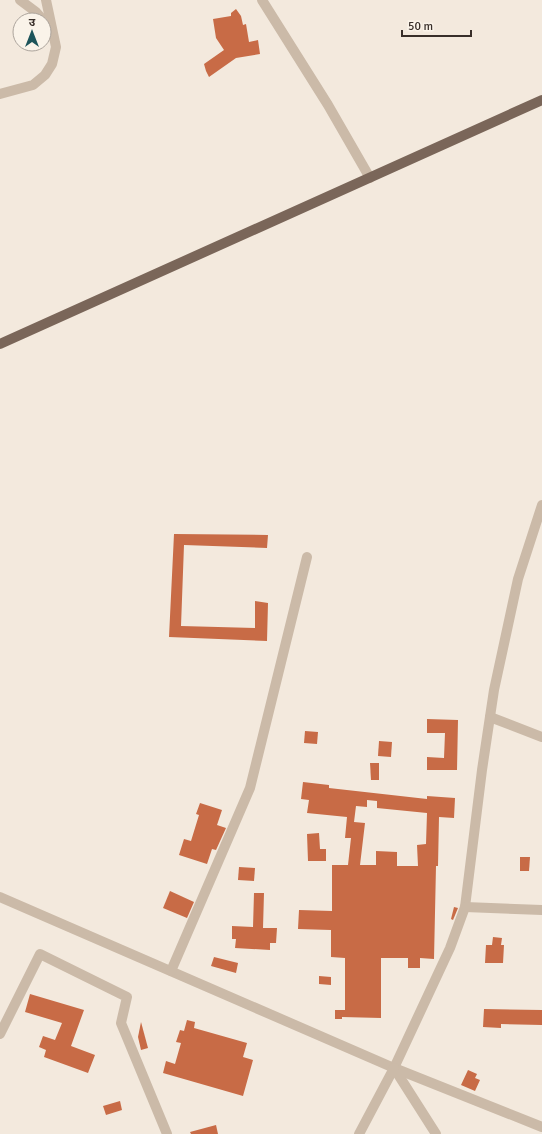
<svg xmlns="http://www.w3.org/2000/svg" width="542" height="1134" font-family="Signika,'Noto Sans Devanagari',sans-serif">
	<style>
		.building { fill: #c86b46; fill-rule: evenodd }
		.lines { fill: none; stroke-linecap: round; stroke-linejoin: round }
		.minor { stroke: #cbbaa8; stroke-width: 10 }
		.major { stroke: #7a6659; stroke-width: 10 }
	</style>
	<rect width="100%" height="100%" fill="#f3e9dd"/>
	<g class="building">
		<path d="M236 9 241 16 243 25 246 24 249 42 258 40 260 54 236 58 209 77 206 71 204 64 224 50 216 38 213 19 231 16V13Z"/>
		<path d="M174 534 268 535 267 548 184 545 181 626 255 628V601L268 603 267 641 169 637Z"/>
		<path d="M427 719 458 720 457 770H427V757L444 758 445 733H427Z"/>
		<path d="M305 731 318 732 317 744 304 743Z"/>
		<path d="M379 741 392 742 391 757 378 756Z"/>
		<path d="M370 763H379V780H371Z"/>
		<path d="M303 782 329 785V788L427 799V796L455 798 454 818 439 817 438 866H436L434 959 420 958V968H408V958H381V1018L342 1017V1019H335V1010H345V958L331 957V930L298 929 299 910 332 911V865H348L351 838H345L347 817 307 813 309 800 301 799ZM367 800 377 801V808L427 813 426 844 417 845 418 866H397V852L376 851V865H360L365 823 354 822 356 806 367 807Z"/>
		<path d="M200 803 222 810 217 825 226 828 216 850 212 849 207 864 179 855 184 839 191 841 199 815 196 814Z"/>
		<path d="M319 833 320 849H326V861H308L307 834Z"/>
		<path d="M520 857H530L529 871H520Z"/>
		<path d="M239 867 255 868 254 881 238 880Z"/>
		<path d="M170 891 194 902 187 918 163 908Z"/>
		<path d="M254 893H264L263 928H277L276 943H270V950L235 948 236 939H232V926L253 927Z"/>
		<path d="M454 907 458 908 453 920 451 919Z"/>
		<path d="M493 937 502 938 501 945H504L503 963H485L486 945H492Z"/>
		<path d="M214 957 238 963 236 973 211 966Z"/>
		<path d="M319 976 331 977V985L319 984Z"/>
		<path d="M30 994 84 1010 71 1046 95 1055 88 1073 44 1057 46 1050 39 1047 43 1036 55 1040 62 1023 25 1012Z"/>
		<path d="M484 1009 542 1010V1025L501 1024V1028L483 1027Z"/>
		<path d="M187 1020 195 1022 194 1028 247 1043 243 1057 253 1060 243 1096 163 1073 166 1061 175 1064 181 1043 176 1042 180 1030 184 1031Z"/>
		<path d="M141 1022 148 1048 141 1050 138 1037Z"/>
		<path d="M468 1070 477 1074 475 1078 480 1080 475 1091 461 1085Z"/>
		<path d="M120 1101 122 1110 106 1115 103 1106Z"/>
		<path d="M216 1125 218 1134H191L190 1132Z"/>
	</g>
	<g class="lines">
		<g class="minor">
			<path d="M20 0 36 12 43 20"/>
			<path d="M262 0 328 105 370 178"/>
			<path d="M0 94 33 85 45 75 52 64 56 47 46 0"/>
			<path d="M490 717 542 737"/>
			<path d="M0 897 394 1068 450 948 465 907 482 770 494 690 518 579 542 505"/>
			<path d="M465 907 542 910"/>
			<path d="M171 971 250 788 307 557"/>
			<path d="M0 1034 40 954 127 997 121 1023 167 1134"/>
			<path d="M394 1068 542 1127"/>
			<path d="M394 1068 436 1134"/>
			<path d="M359 1134 394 1068"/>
		</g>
		<path class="major" d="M0 344 542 100"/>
	</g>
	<g transform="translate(32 32)"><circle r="19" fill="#faf3e9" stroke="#aca49c"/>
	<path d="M0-3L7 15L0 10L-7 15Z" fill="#1d545a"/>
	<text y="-6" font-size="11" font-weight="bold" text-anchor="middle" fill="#382e29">उ</text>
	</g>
	<path d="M402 30v6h69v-6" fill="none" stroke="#382e29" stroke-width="2"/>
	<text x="408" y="30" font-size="12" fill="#382e29" stroke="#faf3e9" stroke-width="3" paint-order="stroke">50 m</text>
</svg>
